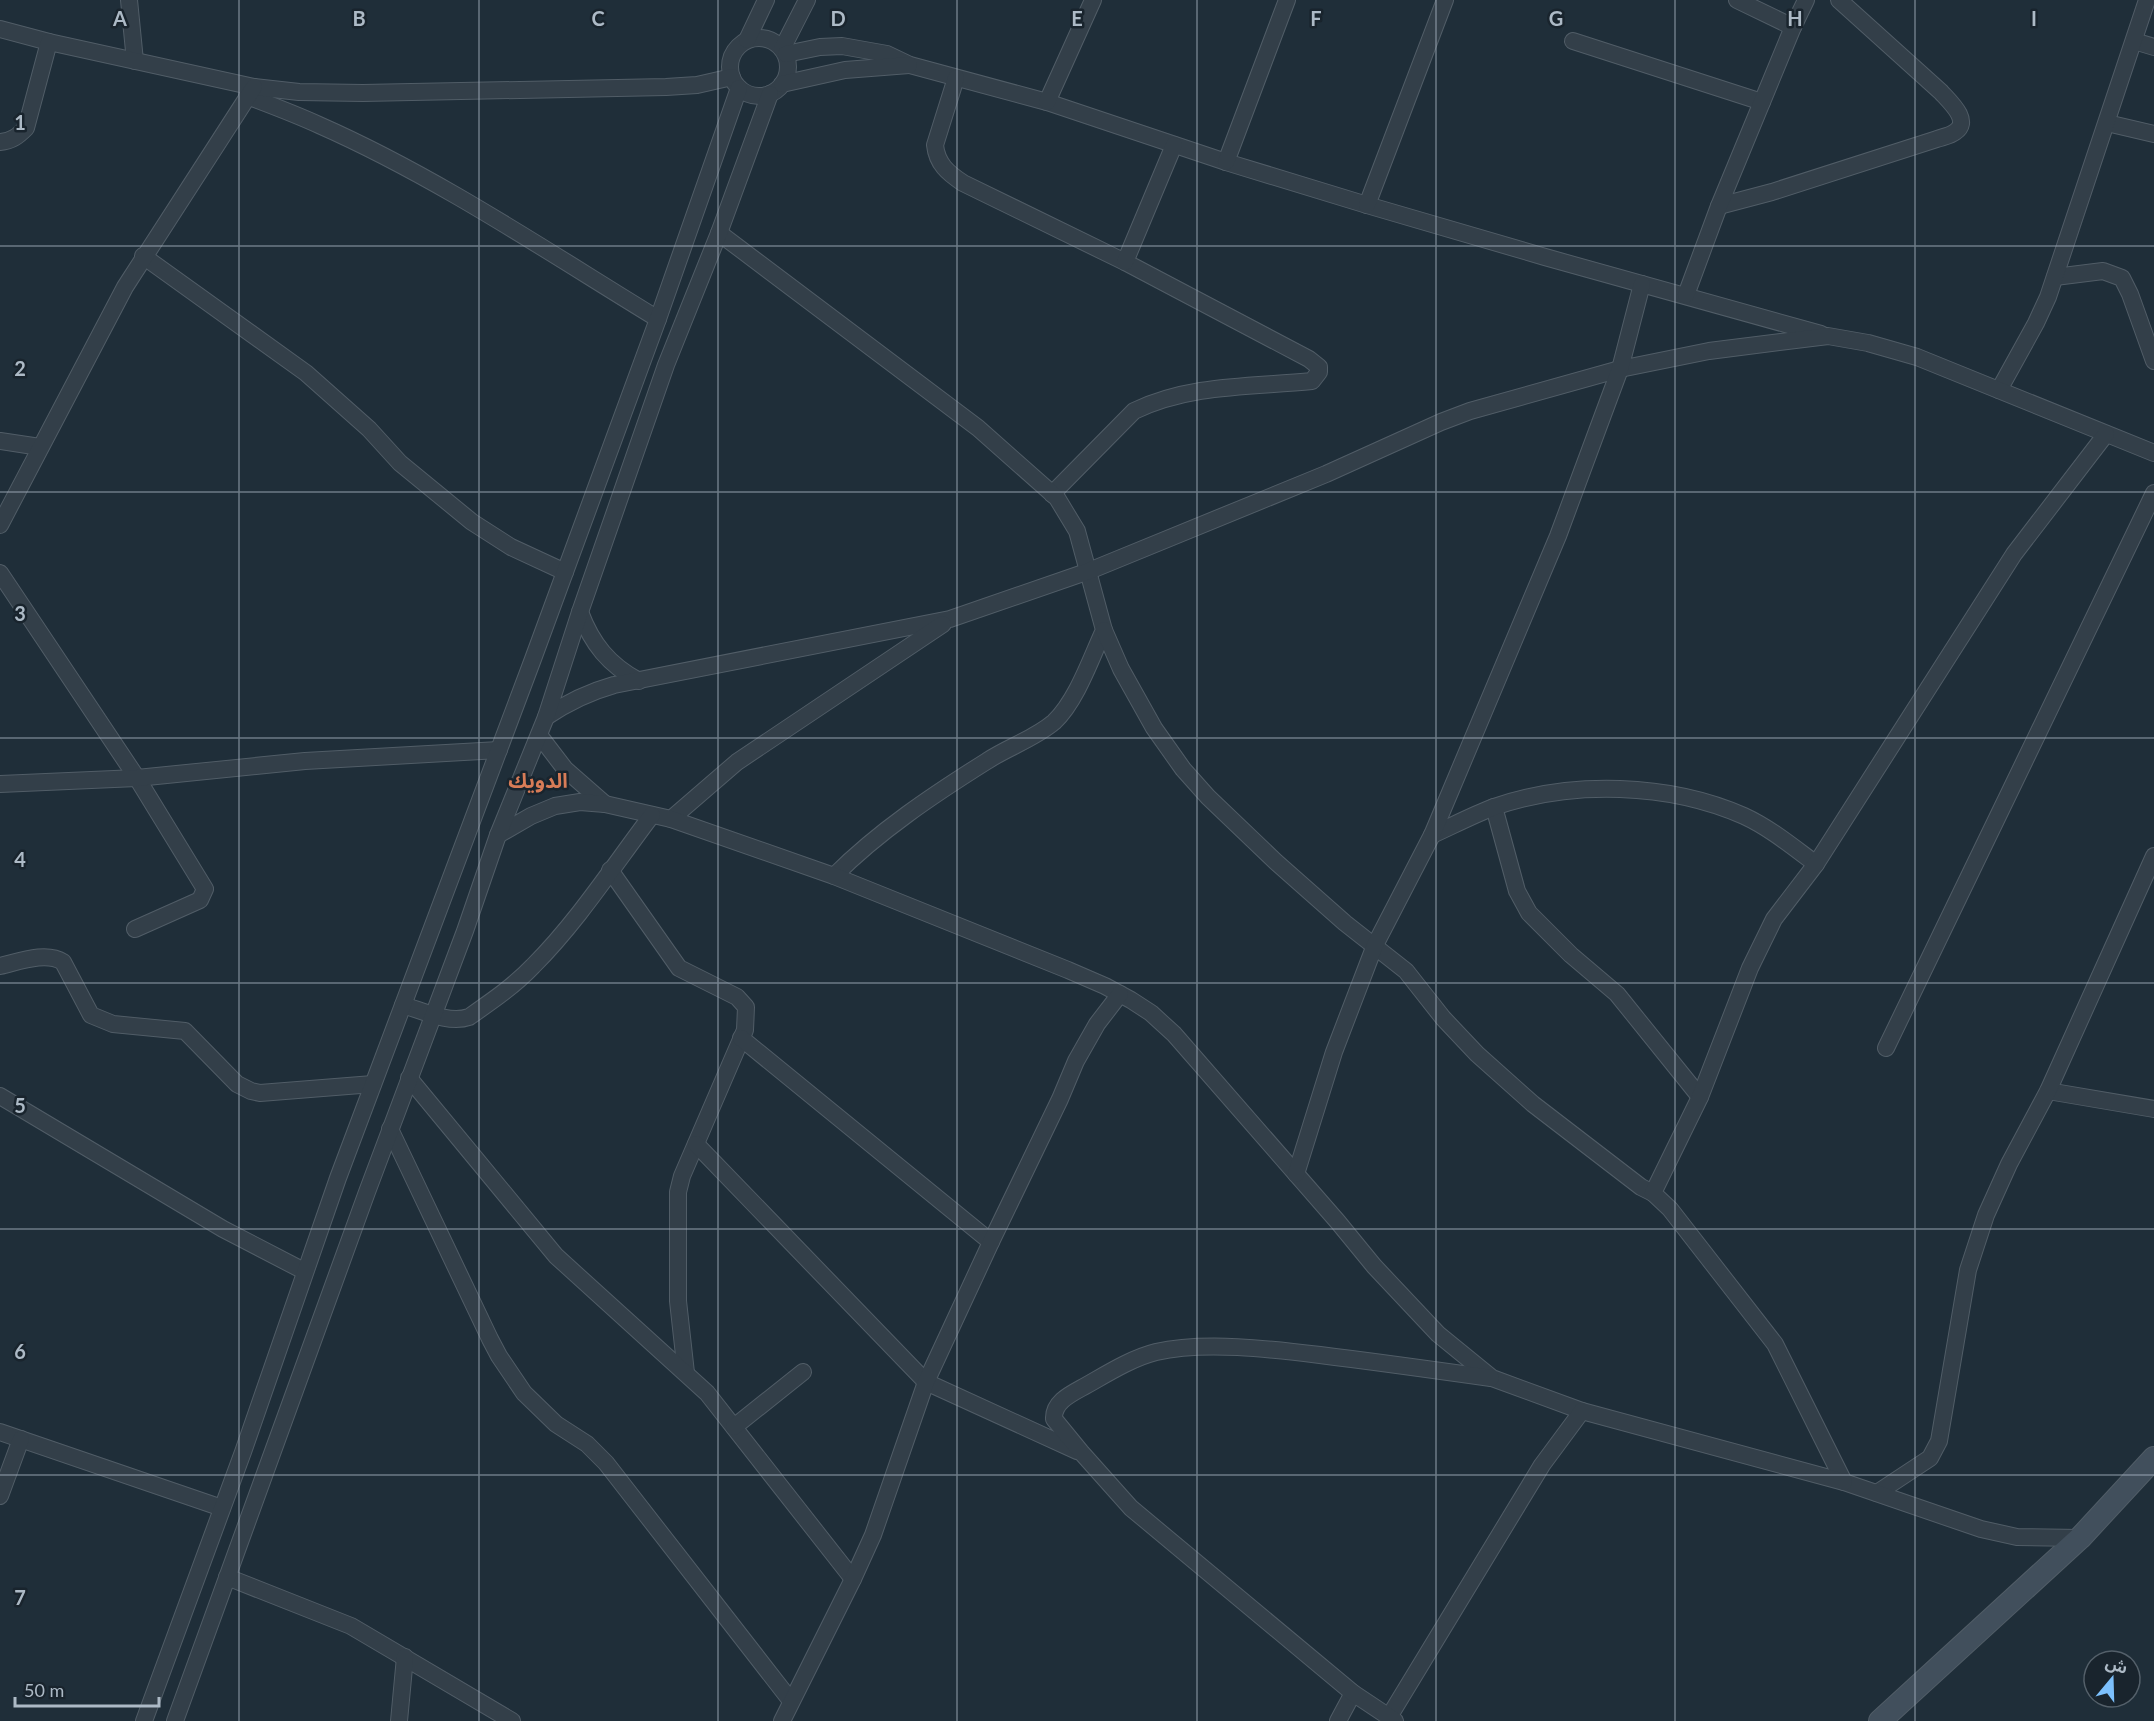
<svg xmlns="http://www.w3.org/2000/svg" width="2154" height="1721" font-family="Lato,'Noto Sans Arabic',sans-serif">
	<style>
		.lines { fill: none; stroke-linecap: round; stroke-linejoin: round }
		.street-casing { stroke: #515d67; stroke-width: 18 }
		.secondary-casing { stroke: #515d67; stroke-width: 24 }
		.street { stroke: #333f49; stroke-width: 16 }
		.secondary { stroke: #414f5c; stroke-width: 22 }
		.grid { fill: none; stroke: #adbac6; stroke-width: 1.5; stroke-opacity: 0.55 }
		.labels { text-anchor: middle; stroke-width: 5; stroke-linejoin: round; paint-order: stroke }
		.neighbourhood-label { font-size: 20px; font-weight: bold; fill: #d87c57; stroke: #19242d }
		.grid-label { font-size: 20px; text-anchor: middle; font-weight: bold; fill: #adbac6; stroke: #19242d; stroke-width: 5; stroke-linejoin: round; paint-order: stroke }
	</style>
	<rect width="100%" height="100%" fill="#1f2e39"/>
	<g class="lines">
		<g class="street-casing">
			<g id="street">
				<path d="M129 0 135 61"/>
				<path d="M1737 0 1793 27 1806 0"/>
				<path d="M0 29 49 42"/>
				<circle cx="759" cy="67" r="29"/>
				<path d="M747 40 766 0"/>
				<path d="M1573 41 1762 102"/>
				<path d="M2134 41 2154 47"/>
				<path d="M782 49 807 0"/>
				<path d="M786 54 820 47 842 46 887 54 910 65 1047 102 1226 162 1367 205 1545 257 1821 334"/>
				<path d="M956 78 935 145C937 164 948 173 963 183L1125 262 1309 359 1319 367V372L1312 381C1251 387 1190 384 1134 411L1052 494"/>
				<path d="M782 84 845 70 909 65"/>
				<path d="M247 96C271 105 295 114 319 125 437 177 548 252 658 319"/>
				<path d="M1047 102 1093 0"/>
				<path d="M2107 123 2154 134"/>
				<path d="M0 142C12 141 18 136 26 128L49 42 254 87 299 92 363 93 666 87 697 85 732 77"/>
				<path d="M1226 162 1287 0"/>
				<path d="M1367 205 1445 0"/>
				<path d="M1719 206 1772 192 1937 139C1942 137 1950 136 1955 132 1972 121 1949 101 1941 92L1839 0"/>
				<path d="M719 233 978 428 1057 498 1077 531 1104 630C1091 658 1077 700 1054 722 1034 739 1008 747 987 761 933 795 879 831 834 876"/>
				<path d="M143 256 306 373 369 429 400 463 472 522 511 547 565 572"/>
				<path d="M1125 262 1174 145"/>
				<path d="M2055 277 2103 271 2122 278 2130 294 2154 361"/>
				<path d="M1686 295 1719 206 1793 27"/>
				<path d="M1999 390 2036 323 2048 297 2147 0"/>
				<path d="M0 441 40 447"/>
				<path d="M0 525 125 287 254 87"/>
				<path d="M0 573 137 778 205 889 200 900 135 929"/>
				<path d="M580 612C592 644 609 665 639 681"/>
				<path d="M1104 630 1121 669 1154 728 1183 769 1208 797 1276 862 1345 923 1406 971 1443 1018 1477 1054 1533 1104 1641 1187 1653 1193"/>
				<path d="M546 717C568 702 589 692 614 685L950 619 1089 571 1326 474 1441 422 1470 411 1620 369 1709 351 1828 336 1868 343 1917 357 2154 453"/>
				<path d="M539 735 565 769 605 804"/>
				<path d="M0 784 137 778 305 761 499 750"/>
				<path d="M1494 807 1517 891 1529 913 1571 955 1617 994 1700 1097"/>
				<path d="M671 819 737 762 943 624"/>
				<path d="M498 835 531 816 555 806 580 802 605 804 671 819 834 876 1068 970 1105 986 1131 1000 1151 1013 1174 1034 1338 1222 1374 1266 1438 1334 1492 1378 1582 1411"/>
				<path d="M1432 835C1452 826 1473 815 1494 807 1572 780 1669 783 1744 816 1770 828 1793 847 1816 864"/>
				<path d="M610 870 679 968 737 997 746 1007 745 1030 682 1176 678 1192V1301L686 1373"/>
				<path d="M0 966C18 962 46 951 63 962L91 1015 113 1024 185 1031 237 1084 251 1091 260 1093 373 1084"/>
				<path d="M403 1005C423 1011 449 1024 469 1017 492 1001 514 986 533 966 578 921 614 865 652 815"/>
				<path d="M741 1038 991 1242"/>
				<path d="M1886 1048 2154 493"/>
				<path d="M409 1078 556 1256 707 1393 853 1579"/>
				<path d="M2048 1091 2154 1109"/>
				<path d="M0 1096 223 1229 304 1271"/>
				<path d="M390 1129 490 1339 499 1356 524 1393 556 1424 587 1444 606 1463 791 1701"/>
				<path d="M696 1144 926 1382 1077 1451"/>
				<path d="M1296 1174 1334 1052 1375 945 1432 835 1558 536 1620 369 1642 284"/>
				<path d="M734 1427 803 1372"/>
				<path d="M0 1432 222 1508"/>
				<path d="M1877 1493 1930 1458 1939 1441 1968 1270 1986 1215 2009 1164 2048 1091 2154 856"/>
				<path d="M0 1496 21 1439"/>
				<path d="M2080 1538 2017 1537 1981 1529 1844 1482 1775 1344 1670 1209 1653 1193 1700 1097 1750 968 1774 919 1816 864 2014 554 2106 434"/>
				<path d="M227 1577 351 1626 512 1721"/>
				<path d="M1389 1717 1542 1465 1582 1411 1844 1482"/>
				<path d="M144 1721 243 1452 338 1178 533 659 658 319 739 88"/>
				<path d="M175 1721 367 1192 465 931 498 835 546 717 580 612 666 365 719 233 770 94"/>
				<path d="M399 1721 405 1657"/>
				<path d="M782 1721 853 1579 873 1535 926 1382 991 1242 1060 1099 1076 1061 1097 1024 1120 994"/>
				<path d="M1338 1721 1353 1693"/>
				<path d="M1395 1721 1353 1693 1131 1508 1081 1452 1054 1419C1053 1401 1073 1393 1087 1385 1108 1373 1132 1358 1156 1352 1204 1341 1271 1349 1320 1355 1377 1362 1434 1370 1491 1378"/>
			</g>
		</g>
		<g class="secondary-casing">
			<path id="secondary" d="M1880 1721 2080 1538 2154 1458"/>
		</g>
		<use href="#street" class="street"/>
		<use href="#secondary" class="secondary"/>
	</g>
	<path class="grid" d="M239 0V1721M479 0V1721M718 0V1721M957 0V1721M1197 0V1721M1436 0V1721M1675 0V1721M1915 0V1721M0 246H2154M0 492H2154M0 738H2154M0 983H2154M0 1229H2154M0 1475H2154"/>
	<g class="labels">
		<g class="neighbourhood-label">
			<text x="538" y="788">الدويك</text>
		</g>
	</g>
	<g class="grid-label">
		<text x="120" y="26">A</text>
		<text x="359" y="26">B</text>
		<text x="598" y="26">C</text>
		<text x="838" y="26">D</text>
		<text x="1077" y="26">E</text>
		<text x="1316" y="26">F</text>
		<text x="1556" y="26">G</text>
		<text x="1795" y="26">H</text>
		<text x="2034" y="26">I</text>
		<text x="20" y="130">1</text>
		<text x="20" y="376">2</text>
		<text x="20" y="621">3</text>
		<text x="20" y="867">4</text>
		<text x="20" y="1113">5</text>
		<text x="20" y="1359">6</text>
		<text x="20" y="1605">7</text>
	</g>
	<g transform="translate(2112 1679) rotate(19)"><circle r="28" fill="#19242d" stroke="#54606a" stroke-width="1.5"/>
	<path d="M0-4.5L10 22L0 15L-10 22Z" fill="#7cc0fc"/>
	<text y="-9" font-size="16" font-weight="bold" text-anchor="middle" fill="#adbac6">ش</text>
	</g>
	<path d="M15 1697v9h144v-9" fill="none" stroke="#adbac6" stroke-width="3"/>
	<text x="24" y="1697" font-size="18" fill="#adbac6" stroke="#19242d" stroke-width="4.5" paint-order="stroke">50 m</text>
</svg>
